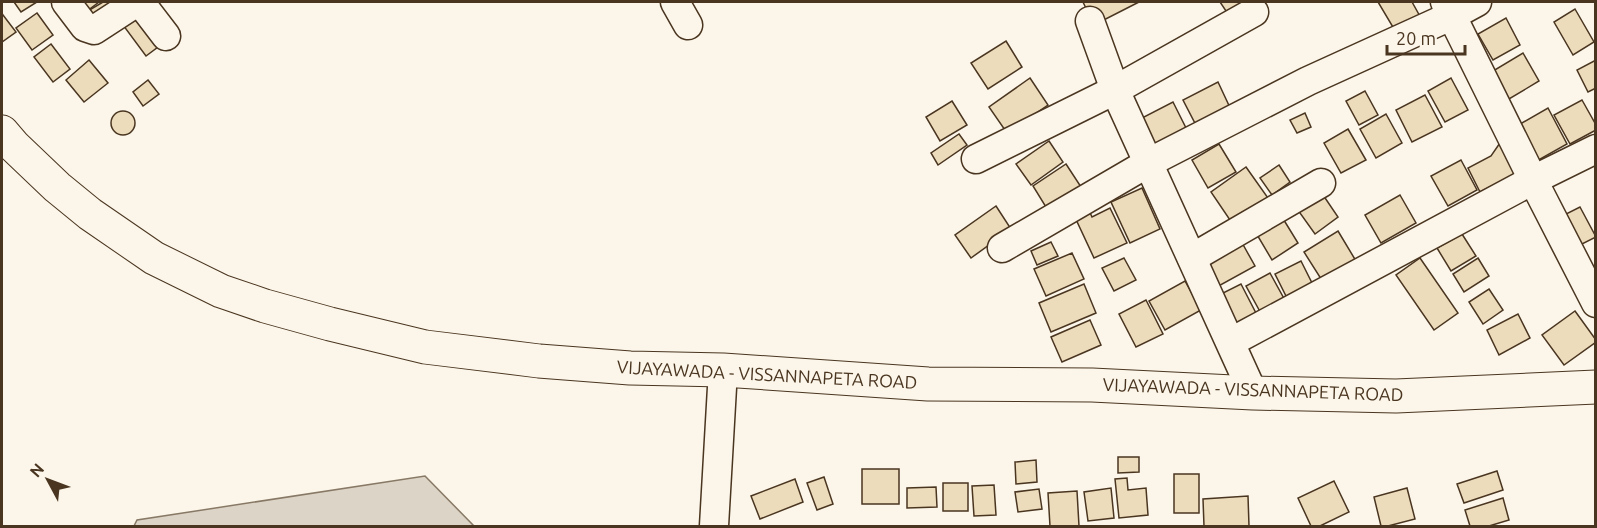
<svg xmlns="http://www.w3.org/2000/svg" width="1597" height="528" font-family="Ubuntu,sans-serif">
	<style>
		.water { fill: #dcd4c6; stroke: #887966; stroke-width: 1.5 }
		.building { fill: #ecdcbc; stroke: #4a3520; stroke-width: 1.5 }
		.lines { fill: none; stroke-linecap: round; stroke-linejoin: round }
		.minor-casing { stroke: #4a3520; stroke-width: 31 }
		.major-casing { stroke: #4a3520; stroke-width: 35 }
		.minor { stroke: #fbf6e9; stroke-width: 28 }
		.major { stroke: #fbf6e9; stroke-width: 33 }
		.labels { text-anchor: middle; stroke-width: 4.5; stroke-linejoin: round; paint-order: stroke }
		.street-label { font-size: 18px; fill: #4a3520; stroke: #fbf6e9 }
	</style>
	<rect width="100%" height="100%" fill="#fbf6e9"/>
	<path class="water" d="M425 476 474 526H134L137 520Z"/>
	<g class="building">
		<path d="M14 2H37L21 12Z"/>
		<path d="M80 2H99L87 11Z"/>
		<path d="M103 2H114L93 22 86 12Z"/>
		<path d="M1083 2H1139L1094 25Z"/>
		<path d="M1220 2H1252L1230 17Z"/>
		<path d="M1378 2H1412L1422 20 1397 34Z"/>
		<path d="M1575 9 1594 42 1573 55 1554 22Z"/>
		<path d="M143 10 166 41 146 56 123 25Z"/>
		<path d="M37 13 53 35 32 50 16 28Z"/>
		<path d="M3 15 16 32 2 42V16Z"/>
		<path d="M1506 18 1520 45 1493 60 1478 34Z"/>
		<path d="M1006 41 1022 67 988 89 971 63Z"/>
		<path d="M51 44 70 69 53 82 34 57Z"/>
		<path d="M1523 53 1539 81 1509 99 1493 71Z"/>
		<path d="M89 60 108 83 84 102 66 80Z"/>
		<path d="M1596 60V88L1588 92 1577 70Z"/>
		<path d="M1030 78 1048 105 1007 133 989 107Z"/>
		<path d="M1451 78 1468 110 1445 122 1428 91Z"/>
		<path d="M148 80 159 94 143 106 133 92Z"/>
		<path d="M1218 82 1232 112 1198 129 1183 100Z"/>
		<path d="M1365 91 1378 115 1359 125 1346 101Z"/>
		<path d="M1425 95 1442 127 1412 142 1396 110Z"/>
		<path d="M1582 100 1596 125V130L1570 144 1554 115Z"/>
		<path d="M952 101 967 125 940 141 926 117Z"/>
		<path d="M1173 102 1188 132 1156 148 1140 119Z"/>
		<path d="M1548 108 1567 144 1535 162 1515 127Z"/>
		<circle cx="123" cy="123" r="12"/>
		<path d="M1305 113 1311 127 1297 133 1290 120Z"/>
		<path d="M1386 114 1402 143 1376 158 1360 129Z"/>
		<path d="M1348 129 1366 160 1341 173 1324 143Z"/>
		<path d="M959 134 967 145 938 165 931 153Z"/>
		<path d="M1502 140 1518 173 1480 192 1468 168 1491 156Z"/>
		<path d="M1049 141 1063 162 1031 185 1016 164Z"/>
		<path d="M1219 144 1236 172 1208 188 1192 160Z"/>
		<path d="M1461 160 1477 190 1448 206 1431 176Z"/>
		<path d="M1066 164 1083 190 1049 212 1033 186Z"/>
		<path d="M1279 165 1290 182 1272 195 1260 178Z"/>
		<path d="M1246 167 1268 198 1232 223 1211 192Z"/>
		<path d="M1142 188 1160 229 1130 243 1111 202Z"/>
		<path d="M1319 189 1338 217 1315 234 1295 206Z"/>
		<path d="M1400 195 1416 223 1381 243 1365 215Z"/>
		<path d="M996 206 1011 229 971 258 955 235Z"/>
		<path d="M1087 206 1092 217 1110 208 1127 243 1094 258 1073 213Z"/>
		<path d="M1580 207 1596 237 1578 246 1562 216Z"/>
		<path d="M1282 217 1298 243 1272 260 1256 233Z"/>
		<path d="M1338 231 1356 261 1323 282 1304 252Z"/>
		<path d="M1462 234 1476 256 1451 271 1437 248Z"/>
		<path d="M1241 241 1255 266 1215 288 1201 262Z"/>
		<path d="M1051 242 1058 256 1037 265 1031 251Z"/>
		<path d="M1072 253 1084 279 1046 296 1034 269Z"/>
		<path d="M1124 258 1136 280 1114 291 1102 268Z"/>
		<path d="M1420 258 1458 313 1434 330 1396 275Z"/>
		<path d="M1478 258 1489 276 1464 292 1453 274Z"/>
		<path d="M1301 261 1314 287 1288 300 1275 274Z"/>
		<path d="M1270 273 1287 304 1263 317 1246 286Z"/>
		<path d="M1185 281 1201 310 1165 330 1149 301Z"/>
		<path d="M1084 284 1096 313 1051 332 1039 303Z"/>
		<path d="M1241 284 1259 319 1233 333 1215 297Z"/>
		<path d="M1489 289 1503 310 1483 324 1469 302Z"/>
		<path d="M1146 300 1163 334 1136 347 1119 314Z"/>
		<path d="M1575 311 1596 340V342L1564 365 1542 335Z"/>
		<path d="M1518 314 1530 338 1499 355 1487 330Z"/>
		<path d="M1090 320 1101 345 1062 362 1051 337Z"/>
		<path d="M1118 457H1139V472L1118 473Z"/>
		<path d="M1036 460 1037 482 1016 484 1015 462Z"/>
		<rect x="862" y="469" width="37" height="35"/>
		<path d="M1497 471 1503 490 1464 503 1457 484Z"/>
		<rect x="1174" y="474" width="25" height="39"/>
		<path d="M824 477 833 504 817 510 807 483Z"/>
		<path d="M1127 478 1128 490 1146 488 1148 515 1119 518 1115 479Z"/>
		<path d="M795 479 803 502 760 519 751 496Z"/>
		<path d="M1334 481 1349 512 1320 526H1311L1298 498Z"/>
		<rect x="943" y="483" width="25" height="28"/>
		<path d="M994 485 996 515 974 516 972 486Z"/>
		<path d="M936 487 937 507 907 508V488Z"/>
		<path d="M1111 488 1114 518 1088 521 1084 492Z"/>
		<path d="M1407 488 1415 519 1388 526H1381L1374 497Z"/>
		<path d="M1039 489 1042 509 1018 512 1015 492Z"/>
		<path d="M1077 491 1079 526H1050L1048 493Z"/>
		<path d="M1248 496 1249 526H1204L1203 499Z"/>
		<path d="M1503 498 1509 520 1489 526H1470L1465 510Z"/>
	</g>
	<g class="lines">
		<g class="minor-casing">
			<g id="minor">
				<path d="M66 2 85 27 94 30 137 2"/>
				<path d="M140 2 166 36"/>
				<path d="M675 2 688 25"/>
				<path d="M1445 2 1538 190 1596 303"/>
				<path d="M1090 21 1115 90 1253 393"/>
				<path d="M976 159 1115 90 1254 12"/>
				<path d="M1002 248 1148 163 1308 81 1453 15 1477 2"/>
				<path d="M1192 258 1321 183"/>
				<path d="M1231 342 1533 180 1596 149"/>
				<path d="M714 526 723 370"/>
			</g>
		</g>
		<g class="major-casing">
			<path id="major" d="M2 132 14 146 57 187 90 214 154 258 221 291 265 306 330 324 425 347 539 361 630 368 723 370 928 384 1092 385 1253 393 1396 396 1596 387"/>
		</g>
		<use href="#minor" class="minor"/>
		<use href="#major" class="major"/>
	</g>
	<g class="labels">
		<g class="street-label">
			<text transform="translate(767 375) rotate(3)" y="6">VIJAYAWADA - VISSANNAPETA ROAD</text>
			<text transform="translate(1253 390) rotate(2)" y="6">VIJAYAWADA - VISSANNAPETA ROAD</text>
		</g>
	</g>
	<rect width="1597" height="528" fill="none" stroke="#4a3520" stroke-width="6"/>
	<g transform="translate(48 480) rotate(311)" stroke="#fbf6e9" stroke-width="4.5" paint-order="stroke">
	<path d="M0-4.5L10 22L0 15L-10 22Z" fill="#4a3520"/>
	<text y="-9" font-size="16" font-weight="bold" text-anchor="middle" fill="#4a3520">N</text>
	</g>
	<path d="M1387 45v9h78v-9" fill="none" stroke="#4a3520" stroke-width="3"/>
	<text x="1396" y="45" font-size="18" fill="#4a3520" stroke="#fbf6e9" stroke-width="4.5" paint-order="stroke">20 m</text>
</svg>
